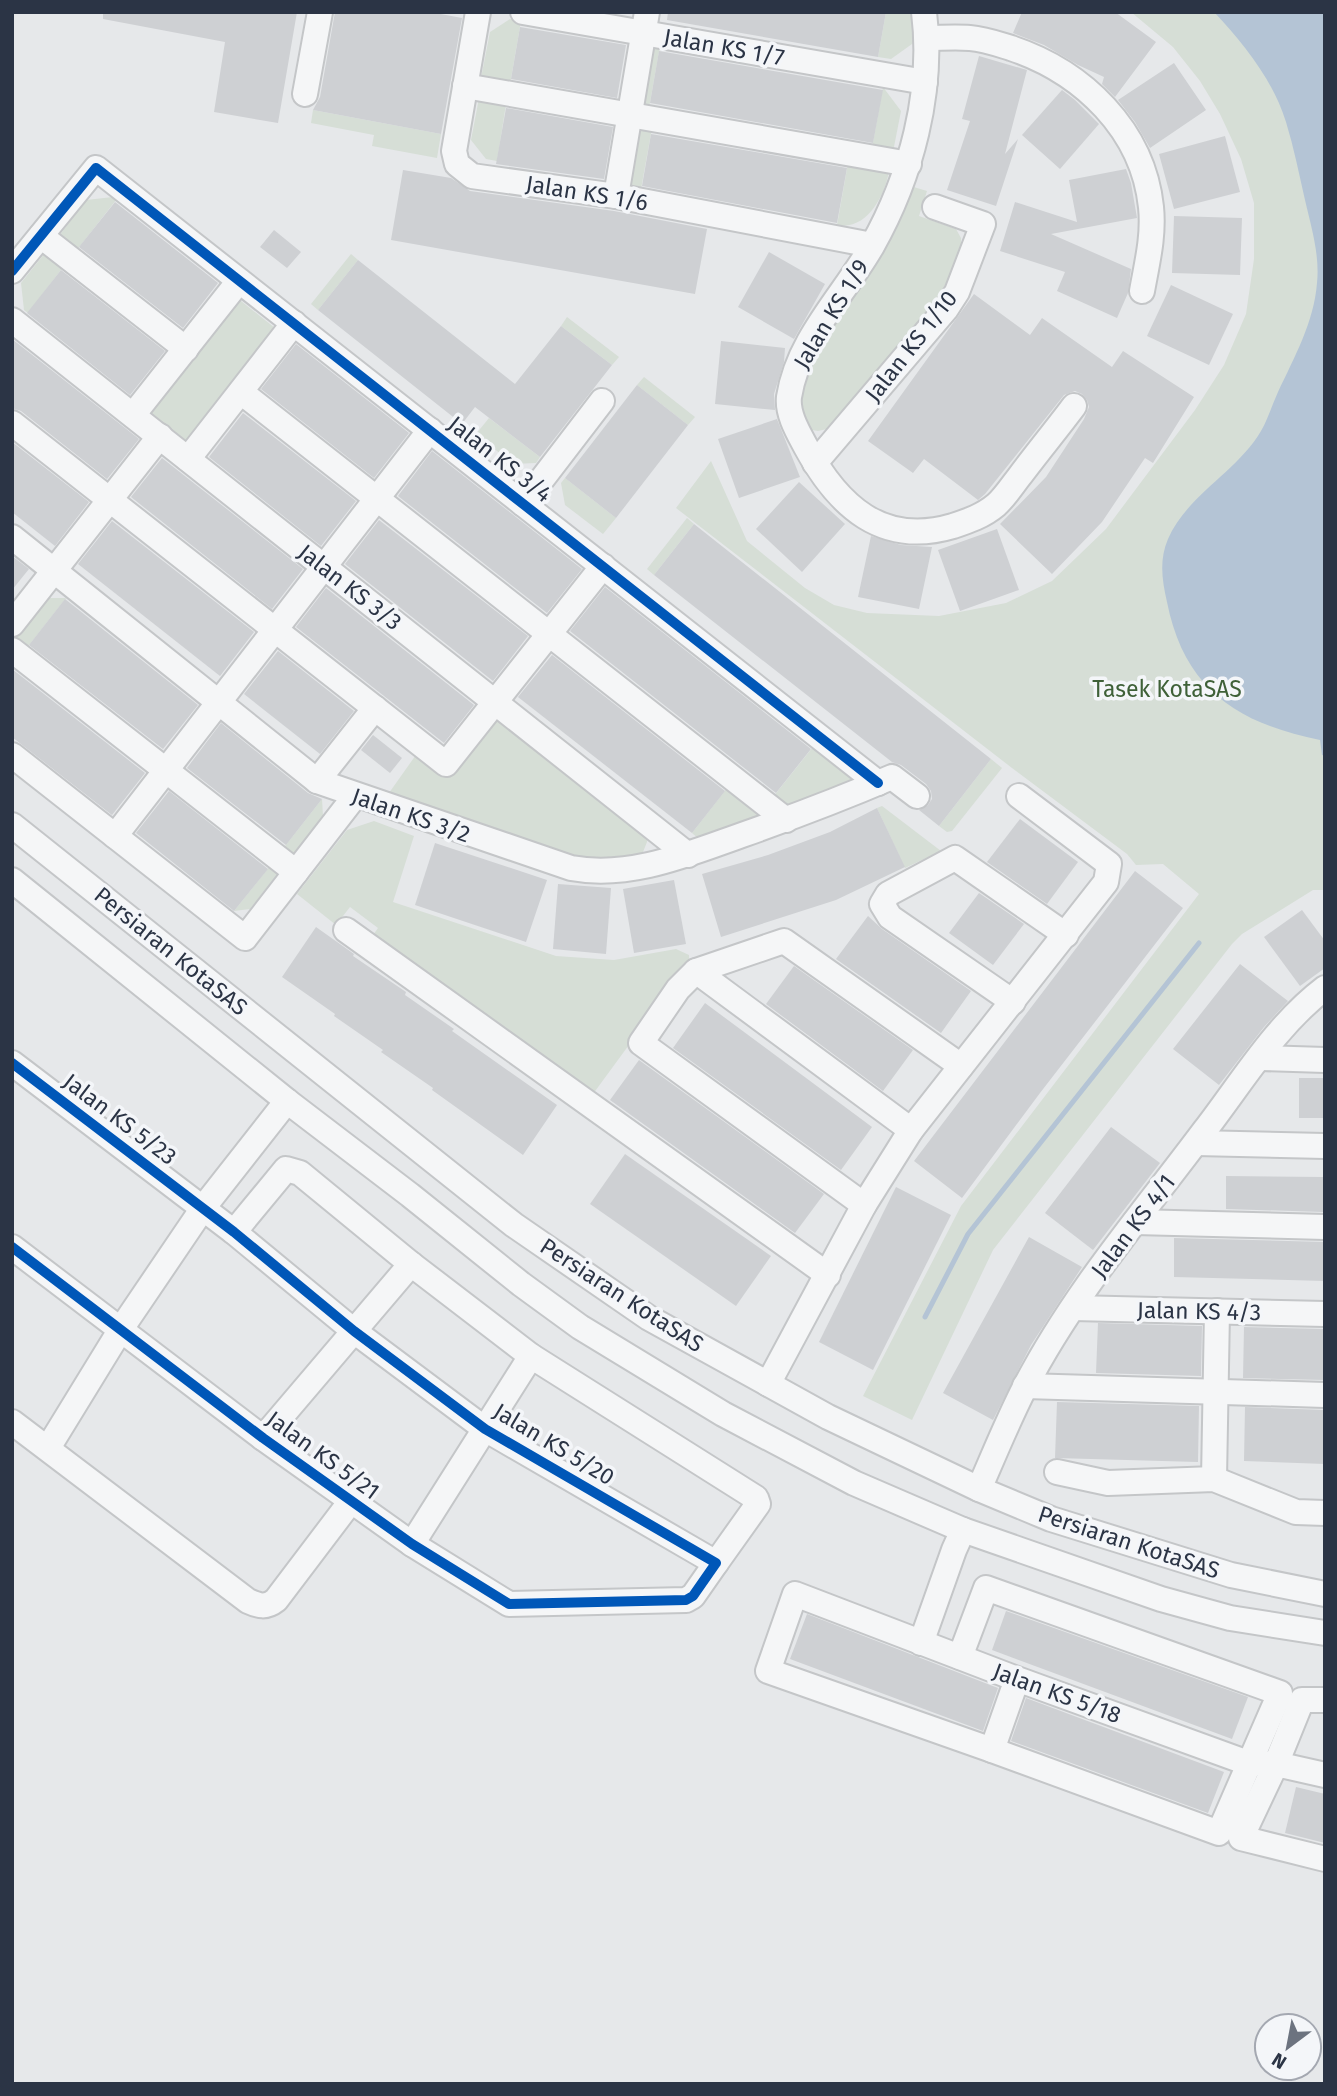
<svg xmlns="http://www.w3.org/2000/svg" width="1337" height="2096" font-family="'Fira Sans',sans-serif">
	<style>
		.green { fill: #d6ded6 }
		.water { fill: #b4c4d5 }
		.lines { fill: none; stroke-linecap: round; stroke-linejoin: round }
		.stream { stroke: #b4c4d5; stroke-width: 5 }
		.building { fill: #ced0d3 }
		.minor-casing { stroke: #c4c6c8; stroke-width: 28 }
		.minor { stroke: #f5f6f7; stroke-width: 24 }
		.cycleway-casing { stroke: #f4f6f9; stroke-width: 15 }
		.cycleway { stroke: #0057b8; stroke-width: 10 }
		.labels { text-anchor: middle; stroke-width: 7; stroke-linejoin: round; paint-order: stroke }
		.street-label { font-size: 23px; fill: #2b3445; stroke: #f4f6f9 }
		.park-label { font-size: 23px; fill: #3f6138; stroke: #f4f6f9 }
	</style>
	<rect width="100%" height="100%" fill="#e6e8ea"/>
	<g class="green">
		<path d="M886 12H913L919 39 891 59 878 57Z"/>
		<path d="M1131 12H1325V890H1313L1242 934 1232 944 993 1250 912 1420 863 1396 961 1206 1199 894 1163 864 1136 865 1127 854 1012 768 676 508 711 461 747 541 805 588 834 605 867 613 939 616 1006 603 1052 581 1106 529 1195 410 1224 365 1246 314 1254 259V203L1241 159 1220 114 1200 81 1173 47Z"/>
		<path d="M510 19 521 21 510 84 481 78 490 32Z"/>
		<path d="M649 45 660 46 649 108 638 106Z"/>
		<path d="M883 87 901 111 893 152 872 148Z"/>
		<path d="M480 93 507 98 497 161 486 159 471 140Z"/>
		<path d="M313 110 441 134 437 158 372 146 374 135 311 123Z"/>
		<path d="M641 126 652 128 641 189 630 186Z"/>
		<path d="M848 163 889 171C885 196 866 231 837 225Z"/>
		<path d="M907 185 927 191 919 216 956 229 961 238V252L935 306 827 429 818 431 806 429 803 425 801 382Z"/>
		<path d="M113 197 116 200 77 250 59 236 86 200Z"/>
		<path d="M49 248 67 262 28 313 24 310 21 283Z"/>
		<path d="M351 254 358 260 318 310 311 304Z"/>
		<path d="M236 297 280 332 190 446 146 411Z"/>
		<path d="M567 317 619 357 612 365 561 326Z"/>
		<path d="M644 377 695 417 688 425 637 385Z"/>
		<path d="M489 418 540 457 536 463 513 464 476 434Z"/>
		<path d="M565 478 616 518 603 534 565 505 561 483Z"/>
		<path d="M687 518 694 524 654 575 647 569Z"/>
		<path d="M48 598H66L26 649 15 640Z"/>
		<path d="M498 713 647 833V842L643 852C617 862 590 860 564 854L389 793 418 752 449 776Z"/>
		<path d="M813 747 853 780 788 809 773 797Z"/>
		<path d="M991 759 1002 768 952 831 947 832 939 826Z"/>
		<path d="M731 783 765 817 700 840 692 833Z"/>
		<path d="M322 799 323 816 291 857 282 850Z"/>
		<path d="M882 806 941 851 905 868 877 808Z"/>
		<path d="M374 821 414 836 393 902 556 956 614 960 676 949 689 955V963L593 1094 373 935 378 928 350 907 336 925 297 894 347 830Z"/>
		<path d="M274 861 282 868 250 909 234 911Z"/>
	</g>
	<path class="water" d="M1214 12H1325V756L1322 755 1320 740C1236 723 1184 688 1167 602 1162 580 1159 560 1168 539 1187 495 1237 472 1261 431 1268 419 1272 405 1278 392 1294 358 1314 322 1317 283 1320 255 1311 226 1305 200 1299 174 1294 148 1286 122 1273 80 1244 44 1214 12Z"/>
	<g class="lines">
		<path class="stream" d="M925 1317 968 1234 1199 943"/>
	</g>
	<g class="building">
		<path d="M103 12H297L278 123 214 112 225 42 103 19Z"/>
		<path d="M335 12H430L462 18 441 134 313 110 320 97Z"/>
		<path d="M668 12H886L878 57 667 20Z"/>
		<path d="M1022 12H1115L1156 42 1115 97 1102 84 1104 77 1078 65 1044 45 1013 33Z"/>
		<path d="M520 27 626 45 617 98 511 79Z"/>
		<path d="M659 51 883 90 873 143 650 103Z"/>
		<path d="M979 56 1027 70 1005 154 1018 139 996 206 947 190 970 121 962 119Z"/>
		<path d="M1174 63 1206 110 1150 148 1135 122 1118 100Z"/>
		<path d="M1062 90 1075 100 1099 124 1060 169 1022 135Z"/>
		<path d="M506 108 613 127 604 179 496 164Z"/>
		<path d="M651 134 847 168 837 223 642 186Z"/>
		<path d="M1225 136 1240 192 1174 209 1159 154Z"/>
		<path d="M1126 169 1131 183 1137 218 1051 234 1131 269 1128 293 1117 318 1057 291 1065 272 1000 251 1015 202 1077 222 1069 180Z"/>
		<path d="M403 170 451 178 470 191 614 211 707 229 695 294 391 240Z"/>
		<path d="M115 202 218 283 183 328 79 247Z"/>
		<path d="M1174 216 1242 218 1240 275 1172 273Z"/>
		<path d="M274 230 301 252 287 268 260 247Z"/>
		<path d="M769 252 825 284 794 339 738 307Z"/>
		<path d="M358 260 515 384 561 326 612 365 540 457 475 407 462 424 318 310Z"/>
		<path d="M61 270 165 351 130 395 27 313Z"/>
		<path d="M1171 285 1233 314 1209 365 1147 336Z"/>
		<path d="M974 294 1030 335 1042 318 1112 367 1123 351 1194 397 1153 463 1145 458 1102 522 1052 574 1000 524 1046 477 1084 419 1089 407 1087 400 1082 394 1075 391 1064 395 985 494 978 500 924 459 913 473 868 441Z"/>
		<path d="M12 339 139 439 107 479 21 411 12 408Z"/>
		<path d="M721 341 785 348 784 362 774 394 775 410 715 404Z"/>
		<path d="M296 344 409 433 374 478 261 389Z"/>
		<path d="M637 385 688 425 616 518 565 478Z"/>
		<path d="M243 413 356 501 321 546 209 457Z"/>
		<path d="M777 419 800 477 739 498 718 439Z"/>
		<path d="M12 442 89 502 55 546 12 512Z"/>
		<path d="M432 451 582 569 547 613 398 496Z"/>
		<path d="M162 458 303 569 272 609 131 497Z"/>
		<path d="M799 482 845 524 802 572 756 529Z"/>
		<path d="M379 520 528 636 493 681 345 564Z"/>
		<path d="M112 521 254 632 220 676 78 564Z"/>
		<path d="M694 524 991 759 939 826 919 810 928 805 932 799 931 791 926 784 901 765 892 762 654 575Z"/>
		<path d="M997 529 1019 590 960 611 938 550Z"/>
		<path d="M871 536 901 545 932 547 919 609 858 597Z"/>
		<path d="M12 556 29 569 12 590Z"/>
		<path d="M605 587 811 749 776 793 570 631Z"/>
		<path d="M326 588 474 705 444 743 296 627Z"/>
		<path d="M65 599 198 705 163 749 29 645Z"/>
		<path d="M278 651 354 711 320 754 244 694Z"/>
		<path d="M552 655 725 791 692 833 518 697Z"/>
		<path d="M12 669 145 773 112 815 12 737Z"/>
		<path d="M221 723 308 793 322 799 286 845 187 768Z"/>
		<path d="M373 735 402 758 390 773 361 750Z"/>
		<path d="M169 791 268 869 234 911 136 833Z"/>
		<path d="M877 808 905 867 836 900 721 937 702 874 768 855 830 832Z"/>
		<path d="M1020 819 1078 862 1047 904 987 862Z"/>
		<path d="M435 843 547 880 526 942 415 905Z"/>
		<path d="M1135 871 1183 908 1040 1093 962 1198 914 1161Z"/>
		<path d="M674 880 686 944 634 953 623 889Z"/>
		<path d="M558 884 611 888 606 954 553 949Z"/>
		<path d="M979 893 1024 924 993 965 949 933Z"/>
		<path d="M1302 910 1325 941V968L1300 986 1264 937Z"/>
		<path d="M868 916 882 929 971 991 941 1033 836 959Z"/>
		<path d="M316 927 354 954 353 956 406 992 405 995 454 1029 452 1031 557 1105 523 1155 432 1090 433 1088 381 1052 383 1050 334 1016 335 1014 282 977Z"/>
		<path d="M1240 964 1288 1001 1264 1027 1219 1085 1173 1049Z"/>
		<path d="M794 966 913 1050 883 1091 766 1004Z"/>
		<path d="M705 1003 872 1127 841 1170 673 1048Z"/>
		<path d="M639 1060 824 1194 795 1233 610 1100Z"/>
		<rect x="1299" y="1078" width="26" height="40"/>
		<path d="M1111 1127 1160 1163 1093 1250 1045 1213Z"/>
		<path d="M625 1154 771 1256 736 1306 590 1204Z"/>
		<path d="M1226 1176 1323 1177V1212L1226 1209Z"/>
		<path d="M896 1187 951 1215 873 1370 819 1342Z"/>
		<path d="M1029 1237 1082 1267 1031 1345 993 1420 943 1393Z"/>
		<path d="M1174 1238 1325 1242V1281L1174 1277Z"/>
		<path d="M1098 1323 1202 1326 1201 1376 1096 1373Z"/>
		<path d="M1244 1327 1325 1329V1380L1243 1378Z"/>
		<path d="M1057 1402 1199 1406 1198 1462 1055 1458Z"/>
		<path d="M1245 1407 1325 1410V1464L1244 1461Z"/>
		<path d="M1006 1611 1248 1697 1232 1739 992 1650Z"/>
		<path d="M807 1614 998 1688 983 1731 790 1659Z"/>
		<path d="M1026 1698 1224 1772 1208 1813 1011 1741Z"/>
		<path d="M1296 1787 1325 1794V1843L1285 1833Z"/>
	</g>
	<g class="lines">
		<g class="minor-casing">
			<g id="minor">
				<path d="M478 12 454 151 457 164 472 176 616 196 872 245"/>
				<path d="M523 12 925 82"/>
				<path d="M924 12C934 91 911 177 872 246 844 295 798 339 789 397 787 414 798 432 806 447 838 506 882 547 953 526 968 521 983 516 996 505 1004 498 1012 486 1019 477 1037 453 1056 430 1074 406"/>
				<path d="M927 38C941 38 956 37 970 38 984 39 998 44 1011 48 1083 72 1143 130 1151 207 1154 236 1147 263 1142 291"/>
				<path d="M465 86 909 164"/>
				<path d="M305 94 320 12"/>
				<path d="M616 196 647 12"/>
				<path d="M41 236 186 349"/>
				<path d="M12 271 96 168 878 783"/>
				<path d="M12 320 688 855"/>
				<path d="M241 392 786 820"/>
				<path d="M133 415 239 281"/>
				<path d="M12 423 446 764 603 566"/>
				<path d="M188 459 294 323"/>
				<path d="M815 463 946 309 957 292 983 224 935 207"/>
				<path d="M523 504 602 401"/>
				<path d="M12 537 317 781 571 868C630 879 688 854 742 835 793 817 843 798 892 777L917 796"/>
				<path d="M12 624 160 436"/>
				<path d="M12 650 296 872"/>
				<path d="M12 755 245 938 355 796"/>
				<path d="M317 781 375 708"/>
				<path d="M12 825 514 1225 649 1318 828 1417 979 1489 1051 1519 1231 1575 1325 1594"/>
				<path d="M115 836 430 430"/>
				<path d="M12 880 287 1101 410 1195 521 1284 580 1327 723 1414 854 1483 963 1530 1161 1599 1230 1618 1325 1633"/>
				<path d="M346 930 828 1275"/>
				<path d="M696 971 911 1130"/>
				<path d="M1013 1002 890 917 882 904 888 894 955 858 1066 935"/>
				<path d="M1260 1058 1325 1060"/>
				<path d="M12 1063 234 1232 354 1331 485 1429 716 1563 693 1596 686 1600 509 1604 412 1544 263 1438 12 1247"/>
				<path d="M1196 1143 1325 1146"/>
				<path d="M864 1205 641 1043 678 989 696 971 784 941 961 1066"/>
				<path d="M1135 1222 1325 1227"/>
				<path d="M234 1232 286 1169 300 1173 411 1264 531 1356 756 1498 758 1504 716 1563"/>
				<path d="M1073 1308 1325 1314"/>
				<path d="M768 1384 864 1205 911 1130 1106 882 1109 864 1019 796"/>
				<path d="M1025 1386 1325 1395"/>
				<path d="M12 1422 248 1601C259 1606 266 1608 276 1600L351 1501"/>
				<path d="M263 1438 411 1264"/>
				<path d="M48 1448 121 1329 203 1208 287 1101"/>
				<path d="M1057 1472 1108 1483 1214 1479 1296 1512 1325 1513"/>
				<path d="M1214 1479 1217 1311"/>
				<path d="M979 1489C994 1455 1008 1420 1025 1387 1073 1294 1143 1213 1205 1130 1242 1082 1276 1025 1325 988"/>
				<path d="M412 1544 531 1356"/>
				<path d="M921 1643 954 1550 963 1530"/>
				<path d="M960 1657 986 1588 1280 1693 1219 1833 992 1750"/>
				<path d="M1017 1679 992 1750 768 1671 795 1594 1017 1679 1248 1763 1276 1764 1325 1775"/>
				<path d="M1325 1700H1302L1276 1764 1241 1838 1325 1859"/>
			</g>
		</g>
		<use href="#minor" class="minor"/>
		<g class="cycleway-casing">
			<g id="cycleway">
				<path d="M12 271 96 168 878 783"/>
				<path d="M12 1063 234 1232 354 1331 485 1429 716 1563 693 1596 686 1600 509 1604 412 1544 263 1438 12 1247"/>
			</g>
		</g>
		<use href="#cycleway" class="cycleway"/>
	</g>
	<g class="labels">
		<g class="street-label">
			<text transform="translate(724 47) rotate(10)" y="8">Jalan KS 1/7</text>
			<text transform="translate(587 193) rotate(9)" y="8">Jalan KS 1/6</text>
			<text transform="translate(831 314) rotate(-59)" y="8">Jalan KS 1/9</text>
			<text transform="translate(911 346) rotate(-52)" y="8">Jalan KS 1/10</text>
			<text transform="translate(500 459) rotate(38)" y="8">Jalan KS 3/4</text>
			<text transform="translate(350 587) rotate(38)" y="8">Jalan KS 3/3</text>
			<text transform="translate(411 815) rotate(19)" y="8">Jalan KS 3/2</text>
			<text transform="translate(171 951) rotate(39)" y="8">Persiaran KotaSAS</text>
			<text transform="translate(120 1119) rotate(37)" y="8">Jalan KS 5/23</text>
			<text transform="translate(1133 1226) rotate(-53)" y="8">Jalan KS 4/1</text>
			<text transform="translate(622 1295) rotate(33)" y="8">Persiaran KotaSAS</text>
			<text transform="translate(1199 1311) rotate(1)" y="8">Jalan KS 4/3</text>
			<text transform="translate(554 1444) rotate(31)" y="8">Jalan KS 5/20</text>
			<text transform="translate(323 1455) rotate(36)" y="8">Jalan KS 5/21</text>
			<text transform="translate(1129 1542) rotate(18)" y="8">Persiaran KotaSAS</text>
			<text transform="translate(1057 1693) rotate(20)" y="8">Jalan KS 5/18</text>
		</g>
		<g class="park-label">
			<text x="1167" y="697">Tasek KotaSAS</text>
		</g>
	</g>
	<rect width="1337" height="2096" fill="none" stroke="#2b3445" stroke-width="28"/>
	<g transform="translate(1288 2047) rotate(212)"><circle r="33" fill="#f4f6f9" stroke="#a4a8b1" stroke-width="2"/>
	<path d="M0-5L12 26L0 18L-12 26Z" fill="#6c737f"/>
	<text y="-10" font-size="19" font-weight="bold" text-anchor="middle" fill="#2b3445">N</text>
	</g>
</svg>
